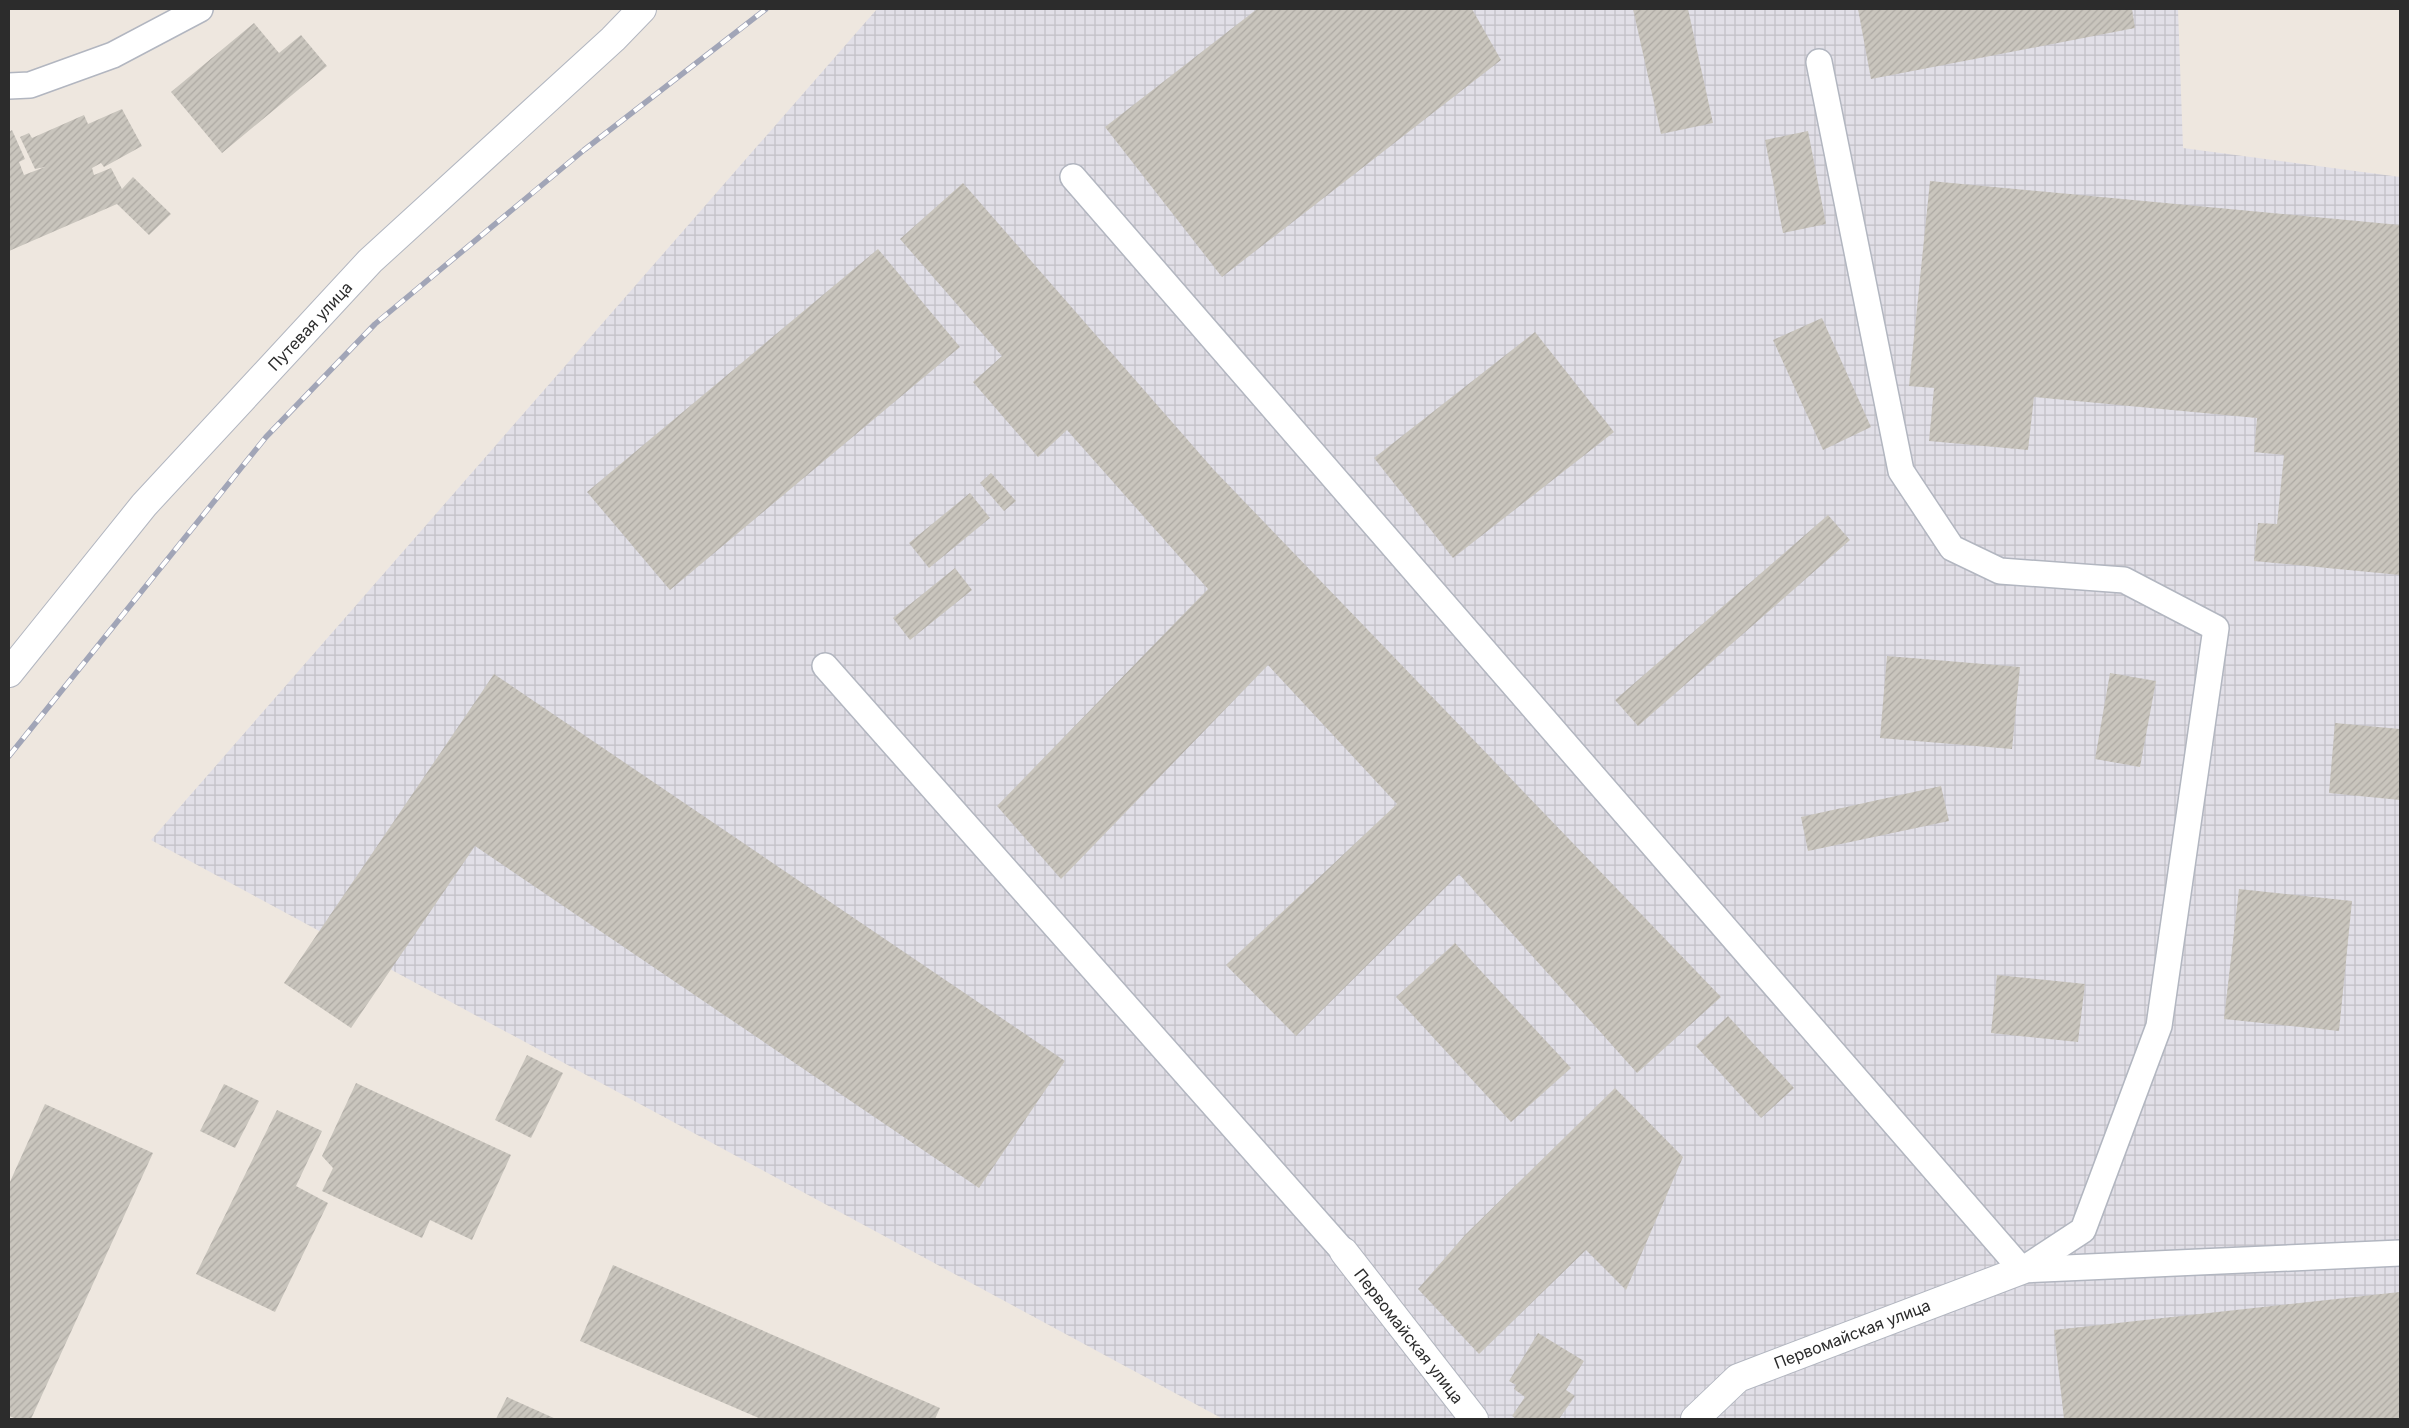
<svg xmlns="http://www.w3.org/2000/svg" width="2409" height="1428" font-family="Inter,sans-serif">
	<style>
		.industrial { fill: url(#industrial-grid) }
		.building { fill: url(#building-hatch) }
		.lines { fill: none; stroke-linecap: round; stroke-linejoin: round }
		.lane-casing { stroke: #b2b6c0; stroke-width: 28 }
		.street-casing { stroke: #b2b6c0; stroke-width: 30 }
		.lane { stroke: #fff; stroke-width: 25 }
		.street { stroke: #fff; stroke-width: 28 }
		.rail-casing { stroke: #a1a5b7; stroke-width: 5.5 }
		.rail { stroke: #fff; stroke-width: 4; stroke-dasharray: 11; stroke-linecap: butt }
		.labels { text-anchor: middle; stroke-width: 4; stroke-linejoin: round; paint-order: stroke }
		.street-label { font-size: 16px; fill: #2c2c2c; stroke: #fff }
	</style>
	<defs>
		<pattern id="industrial-grid" width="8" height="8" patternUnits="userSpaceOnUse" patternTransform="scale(1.25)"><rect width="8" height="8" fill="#e1dfe7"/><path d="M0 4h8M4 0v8" fill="none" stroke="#c1c0c6"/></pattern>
		<pattern id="building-hatch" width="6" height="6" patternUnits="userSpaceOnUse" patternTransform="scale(1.25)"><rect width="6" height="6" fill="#c9c5bd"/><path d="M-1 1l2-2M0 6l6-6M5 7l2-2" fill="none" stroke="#ada9a3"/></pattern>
	</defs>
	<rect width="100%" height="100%" fill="#eee7df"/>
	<path class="industrial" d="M877 9H2178L2183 148 2400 177V1419H1223L151 840Z"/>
	<g class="building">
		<path d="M1257 9H1472L1501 60 1222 277 1105 127Z"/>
		<path d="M1633 9H1688L1713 123 1661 134Z"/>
		<path d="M1858 9H2132L2135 28 1871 79Z"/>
		<path d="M254 23 279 53 301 35 327 66 222 153 171 92Z"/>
		<path d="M122 109 142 146 104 167 101 163 92 168 94 175 111 168 122 189 133 177 171 214 149 235 117 204 9 251V132L12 130 25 159 19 162 24 175 45 167 35 169 20 137 29 133 32 138 84 115 88 124Z"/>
		<path d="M1808 131 1826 224 1783 233 1765 140Z"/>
		<path d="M1930 181 2400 225V575L2254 561 2258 523 2277 524 2284 455 2254 452 2257 418 2034 397 2028 450 1929 441 1934 388 1909 386Z"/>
		<path d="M963 183 1214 470 1721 997 1637 1073 1459 874 1296 1036 1226 965 1397 804 1268 665 1061 879 997 806 1208 589 1067 430 1038 457 973 382 1002 356 900 239Z"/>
		<path d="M878 249 960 347 670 590 587 492Z"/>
		<path d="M1822 318 1871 427 1823 450 1773 340Z"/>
		<path d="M1535 332 1614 432 1453 558 1374 458Z"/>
		<path d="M991 473 1016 501 1004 511 980 483Z"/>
		<path d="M970 493 990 518 929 568 909 543Z"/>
		<path d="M1828 515 1850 540 1638 726 1615 700Z"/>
		<path d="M955 568 972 590 910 640 893 618Z"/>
		<path d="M1887 656 2020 667 2012 749 1880 738Z"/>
		<path d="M2110 673 2156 681 2140 767 2095 759Z"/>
		<path d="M494 674 1065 1061 979 1188 475 846 351 1028 284 983Z"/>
		<path d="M2335 723 2400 729V800L2329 793Z"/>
		<path d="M1941 786 1949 821 1808 851 1801 817Z"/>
		<path d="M2239 889 2352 901 2339 1031 2224 1019Z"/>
		<path d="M1455 943 1571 1068 1511 1122 1396 997Z"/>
		<path d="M1997 975 2085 984 2078 1042 1991 1033Z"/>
		<path d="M1728 1016 1794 1088 1761 1118 1696 1046Z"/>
		<path d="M527 1055 563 1073 531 1138 495 1120Z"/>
		<path d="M356 1083 511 1155 472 1240 430 1220 422 1238 322 1191 333 1168 322 1156Z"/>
		<path d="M224 1084 259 1101 235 1148 200 1131Z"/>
		<path d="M1615 1088 1683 1157 1626 1290 1586 1250 1479 1354 1418 1289 1465 1235Z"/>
		<path d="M45 1104 153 1153 31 1419H16L9 1416V1184Z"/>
		<path d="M277 1110 322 1131 296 1186 328 1203 275 1312 196 1274Z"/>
		<path d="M613 1265 940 1408 935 1419H761L580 1341Z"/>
		<path d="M2400 1292V1419H2064L2054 1330Z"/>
		<path d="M1538 1333 1584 1361 1566 1390 1575 1396 1559 1419H1516L1512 1416 1525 1397 1514 1389 1516 1385 1509 1381Z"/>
		<path d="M507 1397 556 1419H496Z"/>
	</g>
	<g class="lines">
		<g class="lane-casing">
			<g id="lane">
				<path d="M1819 62 1901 471 1952 548 2000 571 2124 580 2216 628 2159 1026 2083 1230 2022 1270"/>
				<path d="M9 86 30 85 113 55 200 9"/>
				<path d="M1073 177 2022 1270"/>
				<path d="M825 666 1344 1252"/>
				<path d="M2022 1270 2400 1253"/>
			</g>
		</g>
		<g class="street-casing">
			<g id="street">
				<path d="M9 673 144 505 370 261 613 39 642 9"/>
				<path d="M1344 1252 1474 1419"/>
				<path d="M1695 1419 1738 1378 2022 1270"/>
			</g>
		</g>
		<use href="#lane" class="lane"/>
		<use href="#street" class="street"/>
		<g class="rail-casing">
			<path id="rail" d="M9 756 266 437 375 324 584 150 766 9"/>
		</g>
		<use href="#rail" class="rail"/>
	</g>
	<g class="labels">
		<g class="street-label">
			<text transform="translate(310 326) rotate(-47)" y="6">Путевая улица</text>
			<text transform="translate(1852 1334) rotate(-21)" y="6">Первомайская улица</text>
			<text transform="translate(1409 1336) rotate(52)" y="6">Первомайская улица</text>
		</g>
	</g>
	<rect width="2409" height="1428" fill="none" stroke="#2c2c2c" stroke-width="20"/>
</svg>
